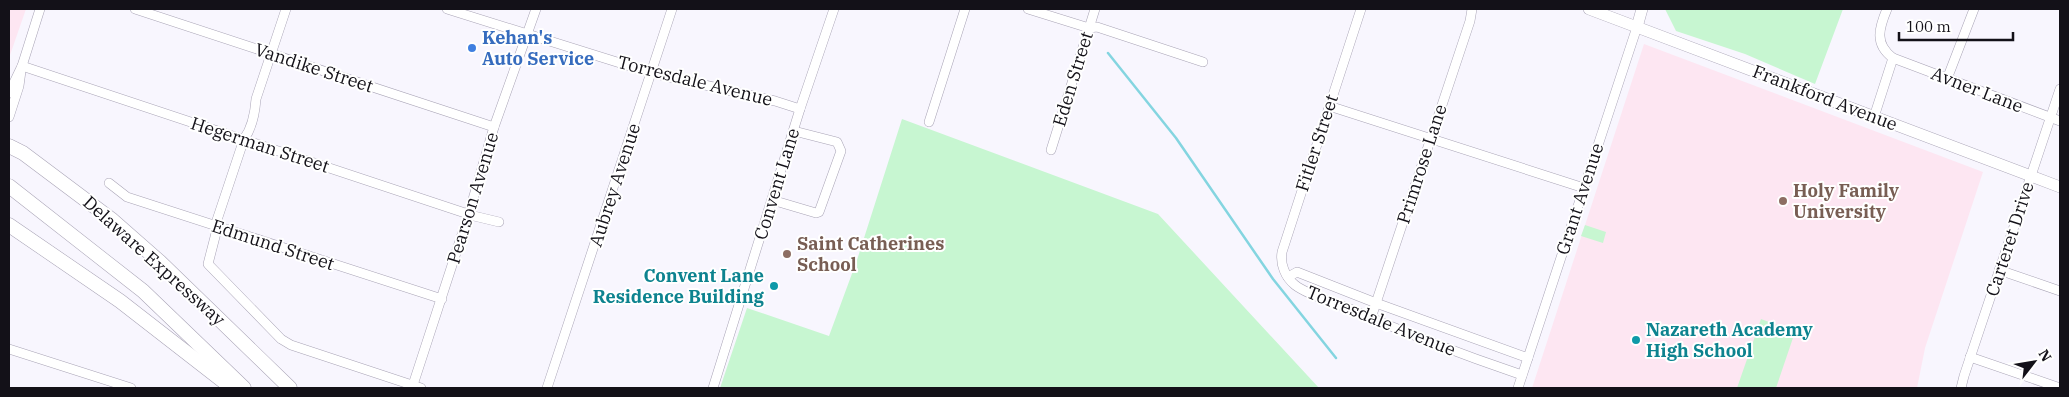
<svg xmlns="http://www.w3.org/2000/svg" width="2069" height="397" font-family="'IBM Plex Serif',serif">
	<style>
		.education { fill: #fde6f2 }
		.green { fill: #c7f6d1 }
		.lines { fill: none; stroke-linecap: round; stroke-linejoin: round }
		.stream { stroke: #84d5e0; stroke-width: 2.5 }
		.minor-casing { stroke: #a9a4b6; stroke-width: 10 }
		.major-casing { stroke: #a9a4b6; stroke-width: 12 }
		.highway-casing { stroke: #a9a4b6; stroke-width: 15 }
		.minor { stroke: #fff; stroke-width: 9 }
		.major { stroke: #fff; stroke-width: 11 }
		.highway { stroke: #fff; stroke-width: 14 }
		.shop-dot { fill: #3f7fe0; stroke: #fff; stroke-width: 2 }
		.education-dot { fill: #8d6e63; stroke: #fff; stroke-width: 2 }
		.culture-dot { fill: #0f9aa8; stroke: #fff; stroke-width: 2 }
		.labels { text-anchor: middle; stroke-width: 4; stroke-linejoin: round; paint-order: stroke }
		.shop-label { font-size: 18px; font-weight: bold; fill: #366cbe; stroke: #fff; text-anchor: start }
		.street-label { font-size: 18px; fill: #131118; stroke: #fff }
		.education-label { font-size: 18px; font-weight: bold; fill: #785e54; stroke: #fff; text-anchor: start }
		.culture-label { font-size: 18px; font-weight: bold; fill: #0d838f; stroke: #fff; text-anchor: end }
	</style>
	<rect width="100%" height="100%" fill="#f8f6fe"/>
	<g class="education">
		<path d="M9 9H26L9 58Z"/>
		<path d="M1644 44 1983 172 1925 348 1917 388H1532Z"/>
	</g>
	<g class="green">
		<path d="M1665 9H1843L1815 84 1745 54 1676 31Z"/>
		<path d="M902 119 1158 214 1319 388H720L747 308 829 336 857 260Z"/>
		<path d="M1585 225 1606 232 1603 243 1581 236Z"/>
		<path d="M1761 319 1795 332 1776 388H1737Z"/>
	</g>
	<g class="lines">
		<path class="stream" d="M1108 53 1176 138 1273 279 1336 358"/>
		<g class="minor-casing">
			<g id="minor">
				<path d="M135 9 494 127"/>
				<path d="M286 9 256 99C255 113 252 128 244 139L215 226 216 233 208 264 281 339 291 345 421 388"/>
				<path d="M447 9 652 73 775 101 800 109"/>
				<path d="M1028 9 1089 28 1097 27 1203 62"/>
				<path d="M1361 9 1282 252C1280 264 1285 277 1295 285 1308 295 1332 302 1348 308 1405 333 1463 355 1522 375"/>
				<path d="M1887 9C1879 28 1874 44 1893 58L2060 121"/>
				<path d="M22 66 474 216 499 222"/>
				<path d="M1947 79 1974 9"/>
				<path d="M9 93 22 66 40 9"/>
				<path d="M1329 106 1584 188"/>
				<path d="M9 117 19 86 21 71"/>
				<path d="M1874 117 1893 58"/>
				<path d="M929 122 965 9"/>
				<path d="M1051 150 1095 9"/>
				<path d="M109 183 127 197 442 299"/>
				<path d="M772 200 816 213 819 212 841 151 837 142 794 131"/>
				<path d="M1999 270 2060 291"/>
				<path d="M1288 277 1297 272 1376 303 1528 358"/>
				<path d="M1371 318 1470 21 1472 9"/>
				<path d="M9 349 131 388"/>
				<path d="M1970 357 2060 388"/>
				<path d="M412 388 469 213 494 127 536 9"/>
				<path d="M547 388 672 9"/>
				<path d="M713 388 800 109 834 9"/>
				<path d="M1518 388 1637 27"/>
				<path d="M1961 388 1964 376 2060 89"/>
			</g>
		</g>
		<g class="major-casing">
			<g id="major">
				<path d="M1589 9 2060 187"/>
				<path d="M1637 27 1642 9"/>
			</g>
		</g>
		<g class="highway-casing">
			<g id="highway">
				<path d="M9 146 23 153 111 219 160 262 290 388"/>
				<path d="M9 186 143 291 244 388"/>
				<path d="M9 225 120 301 232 388"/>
			</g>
		</g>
		<use href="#minor" class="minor"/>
		<use href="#major" class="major"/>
		<use href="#highway" class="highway"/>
	</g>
	<circle class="shop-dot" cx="472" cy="48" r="5"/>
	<g class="education-dot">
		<circle cx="1783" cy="201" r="5"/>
		<circle cx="787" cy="254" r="5"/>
	</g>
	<g class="culture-dot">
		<circle cx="774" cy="286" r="5"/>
		<circle cx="1636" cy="340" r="5"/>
	</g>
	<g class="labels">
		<g class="shop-label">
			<text x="482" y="44">Kehan's<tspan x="482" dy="21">Auto Service</tspan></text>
		</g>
		<g class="street-label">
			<text transform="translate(314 68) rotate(18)" y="6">Vandike Street</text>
			<text transform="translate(1073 79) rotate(-73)" y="6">Eden Street</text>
			<text transform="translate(695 81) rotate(14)" y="6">Torresdale Avenue</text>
			<text transform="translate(1977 90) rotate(21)" y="6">Avner Lane</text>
			<text transform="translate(1825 98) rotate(21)" y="6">Frankford Avenue</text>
			<text transform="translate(1317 143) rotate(-72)" y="6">Fitler Street</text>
			<text transform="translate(260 145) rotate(18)" y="6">Hegerman Street</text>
			<text transform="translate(1422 164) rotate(-72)" y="6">Primrose Lane</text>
			<text transform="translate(777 184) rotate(-73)" y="6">Convent Lane</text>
			<text transform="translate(615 185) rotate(-72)" y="6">Aubrey Avenue</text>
			<text transform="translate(473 198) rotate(-73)" y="6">Pearson Avenue</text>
			<text transform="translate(1580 199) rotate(-72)" y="6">Grant Avenue</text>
			<text transform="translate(2010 239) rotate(-72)" y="6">Carteret Drive</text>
			<text transform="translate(273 245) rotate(18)" y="6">Edmund Street</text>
			<text transform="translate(154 261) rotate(42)" y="6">Delaware Expressway</text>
			<text transform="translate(1381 321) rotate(22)" y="6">Torresdale Avenue</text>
		</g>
		<g class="education-label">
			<text x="1793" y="197">Holy Family<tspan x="1793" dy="21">University</tspan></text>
			<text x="797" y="250">Saint Catherines<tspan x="797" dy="21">School</tspan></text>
		</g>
		<g class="culture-label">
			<text x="764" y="282">Convent Lane<tspan x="764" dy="21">Residence Building</tspan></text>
			<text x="1646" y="336" text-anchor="start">Nazareth Academy<tspan x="1646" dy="21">High School</tspan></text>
		</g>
	</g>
	<rect width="2069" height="397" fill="none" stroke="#131118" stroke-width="20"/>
	<g transform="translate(2034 362) rotate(59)" stroke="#ffffff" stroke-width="4" paint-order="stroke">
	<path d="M0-4L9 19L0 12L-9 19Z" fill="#131118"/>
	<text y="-8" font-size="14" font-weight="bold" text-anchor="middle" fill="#131118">N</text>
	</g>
	<path d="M1899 32v8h114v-8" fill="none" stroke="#131118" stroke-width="2.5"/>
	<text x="1906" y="32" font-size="15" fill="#131118" stroke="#ffffff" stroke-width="4" paint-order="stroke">100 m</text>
</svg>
